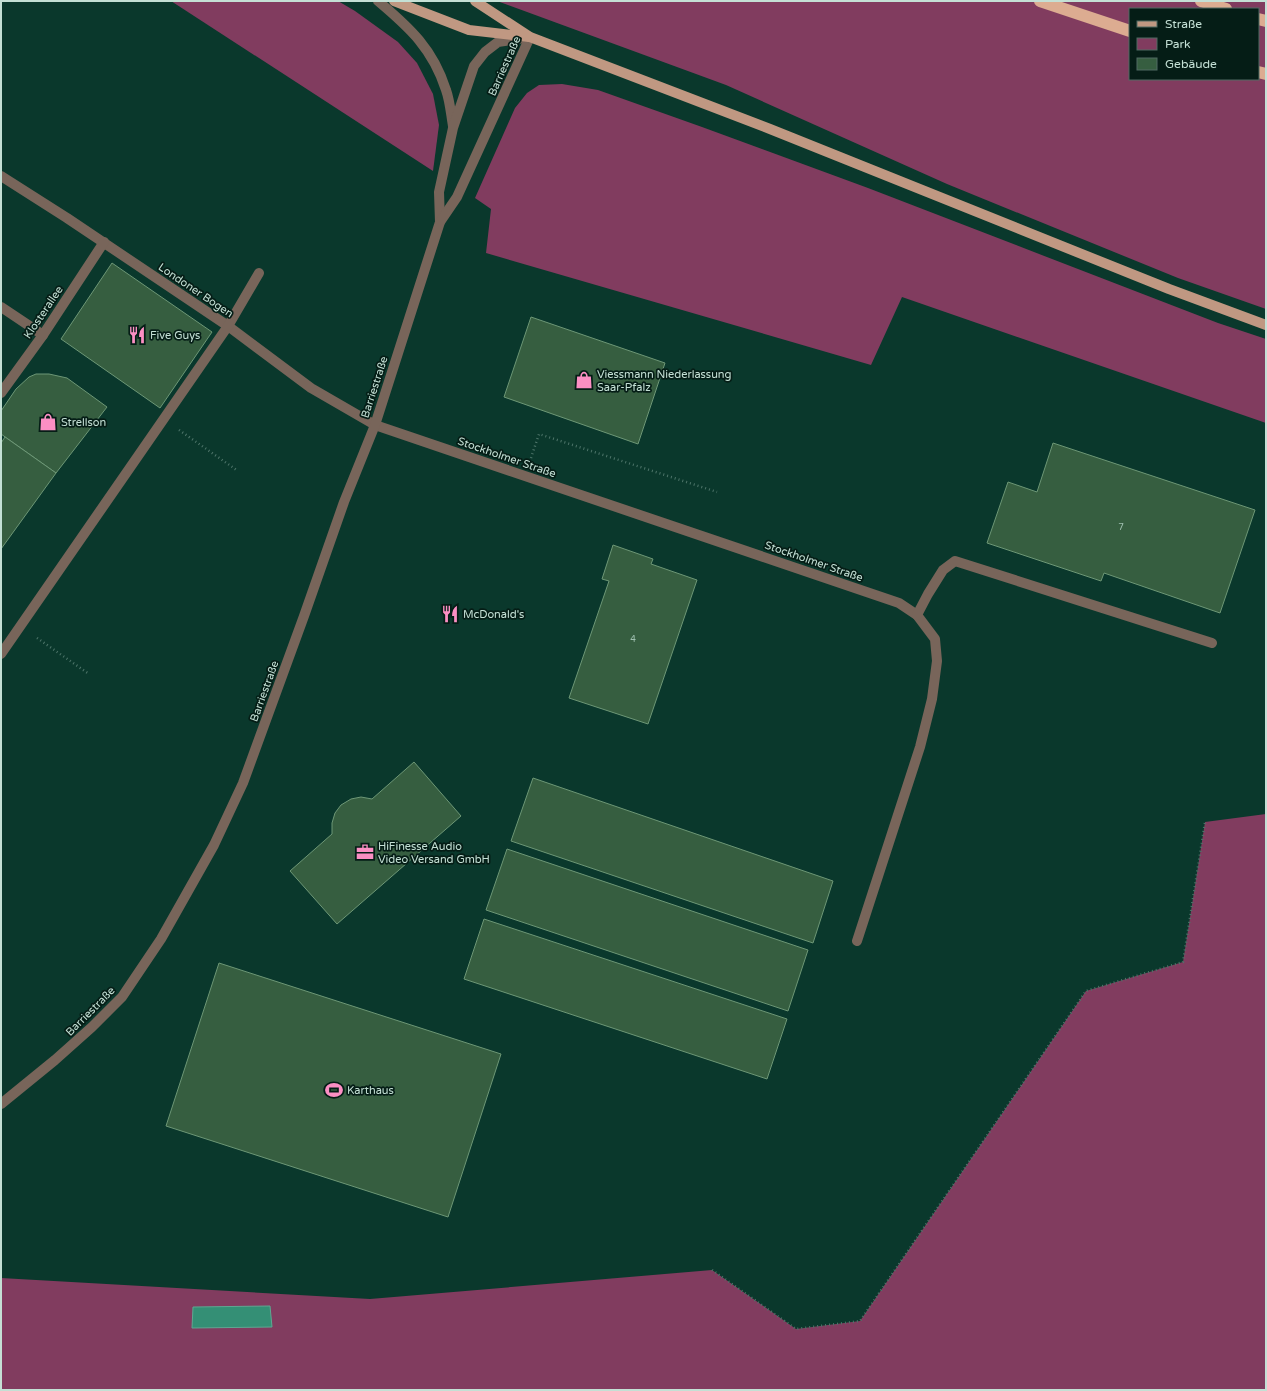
<svg xmlns="http://www.w3.org/2000/svg" width="1267" height="1391" font-family="'Varela Round',sans-serif">
	<style>
		.green { fill: #813c5f; fill-rule: evenodd }
		.water { fill: #348f75; stroke: #5fa792 }
		.building { fill: #365e40; stroke: #6d9776 }
		.lines { fill: none; stroke-linecap: round; stroke-linejoin: round }
		.path { stroke: #4e756a; stroke-width: 2.5; stroke-dasharray: 1 3; stroke-linecap: butt }
		.minor { stroke: #78655a; stroke-width: 10 }
		.major { stroke: #c09882; stroke-width: 10 }
		.highway { stroke: #dcac91; stroke-width: 12 }
		.labels { text-anchor: middle; stroke-width: 3.5; stroke-linejoin: round; paint-order: stroke }
		.number-label { font-size: 9px; fill: #a0c0b0 }
		.street-label { font-size: 11px; fill: #c4e0d5; stroke: #051d16 }
		.poi-label { font-size: 11px; fill: #c4e0d5; stroke: #051d16; text-anchor: start }
	</style>
	<rect width="100%" height="100%" fill="#0a382c"/>
	<g class="green">
		<path d="M171 1H338L355 11 398 42 417 63 433 94 439 125 433 171Z"/>
		<path d="M497 1H1266V309L1178 278 947 184 726 85ZM1130 9H1258V79H1130Z"/>
		<path d="M562 84 598 90 702 127 868 188 1218 323 1266 339V423L902 297 871 365 486 253 491 209 475 198 515 108 527 93 539 85Z"/>
		<path d="M1266 814V1390H1V1278L370 1299 712 1270 796 1329 860 1321 1086 991 1183 962 1205 822Z"/>
	</g>
	<path class="water" d="M270 1306 272 1327 192 1328 193 1307Z"/>
	<g class="building">
		<path d="M112 263 212 332 160 408 61 339Z"/>
		<path d="M531 317 665 363 638 444 504 397Z"/>
		<path d="M36 374H49L67 378 107 407 56 473 1 434V411L16 389 29 377Z"/>
		<path d="M5 437 56 473 1 549V443Z"/>
		<path d="M1053 443 1255 510 1220 613 1104 573 1101 581 987 543 1008 482 1037 492Z"/>
		<path d="M613 545 653 559 651 564 697 580 648 724 569 698 609 581 602 579Z"/>
		<path d="M414 762 461 816 337 924 290 871 332 834V823L335 813 341 805 351 799 361 797 372 799Z"/>
		<path d="M533 778 833 881 813 943 511 841Z"/>
		<path d="M507 849 808 950 788 1011 486 910Z"/>
		<path d="M484 919 787 1019 767 1079 464 979Z"/>
		<path d="M219 963 501 1054 448 1217 166 1126Z"/>
	</g>
	<g class="lines">
		<g class="path">
			<path d="M179 430 238 471"/>
			<path d="M531 458 539 434 717 492"/>
			<path d="M37 638 89 674"/>
			<path d="M712 1270 796 1329 860 1321 1086 991 1183 962 1205 822"/>
		</g>
		<g class="minor">
			<path d="M378 1C410 28 433 49 446 90 450 101 451 115 453 126"/>
			<path d="M1 176 67 218 228 326 311 388 375 425 899 603 917 615 935 639 937 661 932 699 920 747 857 941"/>
			<path d="M440 222 439 192 453 128 474 66 485 52 498 42 524 38"/>
			<path d="M1 307 43 335"/>
			<path d="M1 393 43 335 104 242"/>
			<path d="M917 615 928 594 943 570 955 561 1212 643"/>
			<path d="M1 654 228 326 259 273"/>
			<path d="M1 1104 55 1060 92 1027 122 997 161 939 214 845 243 783 304 616 344 502 375 425 440 222 457 197 530 37"/>
		</g>
		<g class="major">
			<path d="M394 1 469 30 529 37"/>
			<path d="M475 1 530 37 770 129 1169 289 1266 325"/>
		</g>
		<g class="highway">
			<path d="M1040 1 1130 31"/>
			<path d="M1201 1 1226 9"/>
			<path d="M1258 19 1266 21"/>
			<path d="M1258 72 1266 74"/>
		</g>
	</g>
	<defs>
		<g id="restaurant-bare" transform="scale(1.38)"><path d="M-5-6h1v4h1v-4h1v4h1v-4h1v5L-1.5 .5V6h-2V.5L-5-1ZM5-6V6H3V1.5H1.5Q1.5-4 5-6Z" fill="#fb8fc3" stroke="#051d16" stroke-width="2.5" paint-order="stroke"/></g>
		<g id="shop-bare" transform="scale(1.38)"><path d="M-5-2.5h2.3a2.7 3.5 0 0 1 5.4 0H5L5.5 6h-11ZM-1.5-2.5h3a1.5 2.3 0 0 0-3 0Z" fill="#fb8fc3" stroke="#051d16" stroke-width="2.5" paint-order="stroke"/></g>
		<g id="office-bare" transform="scale(1.38)"><path d="M-6-3h4V-5.5h4V-3h4V5H-6ZM-1-4.5V-3h2v-1.5ZM-6 0V1H6V0Z" fill="#fb8fc3" stroke="#051d16" stroke-width="2.5" paint-order="stroke"/></g>
		<g id="stadium-bare" transform="scale(1.38)"><path d="M0-5a6.5 5 0 1 0 0 10a6.5 5 0 1 0 0-10ZM-3.5-1.8h7v3.6h-7Z" fill="#fb8fc3" stroke="#051d16" stroke-width="2.5" paint-order="stroke"/></g>
	</defs>
	<g fill-rule="evenodd">
		<use href="#restaurant-bare" x="137" y="335"/>
		<use href="#shop-bare" x="584" y="380"/>
		<use href="#shop-bare" x="48" y="422"/>
		<use href="#restaurant-bare" x="450" y="614"/>
		<use href="#office-bare" x="365" y="852"/>
		<use href="#stadium-bare" x="334" y="1090"/>
	</g>
	<g class="labels">
		<g class="number-label">
			<text x="1121" y="530">7</text>
			<text x="633" y="642">4</text>
		</g>
		<g class="street-label">
			<text transform="translate(504 66) rotate(-66)" y="4">Barriestraße</text>
			<text transform="translate(196 290) rotate(34)" y="4">Londoner Bogen</text>
			<text transform="translate(43 312) rotate(-56)" y="4">Klosterallee</text>
			<text transform="translate(374 387) rotate(-72)" y="4">Barriestraße</text>
			<text transform="translate(507 457) rotate(19)" y="4">Stockholmer Straße</text>
			<text transform="translate(814 561) rotate(19)" y="4">Stockholmer Straße</text>
			<text transform="translate(264 691) rotate(-70)" y="4">Barriestraße</text>
			<text transform="translate(90 1011) rotate(-45)" y="4">Barriestraße</text>
		</g>
		<g class="poi-label">
			<text x="150" y="339">Five Guys</text>
			<text x="597" y="378">Viessmann Niederlassung<tspan x="597" dy="13">Saar-Pfalz</tspan></text>
			<text x="61" y="426">Strellson</text>
			<text x="463" y="618">McDonald's</text>
			<text x="378" y="850">HiFinesse Audio<tspan x="378" dy="13">Video Versand GmbH</tspan></text>
			<text x="347" y="1094">Karthaus</text>
		</g>
	</g>
	<rect width="1267" height="1391" fill="none" stroke="#c4e0d5" stroke-width="4"/>
	<rect x="1129" y="8" width="130" height="72" fill="#051d16" stroke="#516b62"/>
	<rect x="1137" y="21" width="20" height="6" fill="#c09882" stroke="#516b62"/>
	<text x="1165" y="28" font-size="12" fill="#c4e0d5">Straße</text>
	<rect x="1137" y="38" width="20" height="12" fill="#813c5f" stroke="#516b62"/>
	<text x="1165" y="48" font-size="12" fill="#c4e0d5">Park</text>
	<rect x="1137" y="58" width="20" height="12" fill="#365e40" stroke="#516b62"/>
	<text x="1165" y="68" font-size="12" fill="#c4e0d5">Gebäude</text>
</svg>
